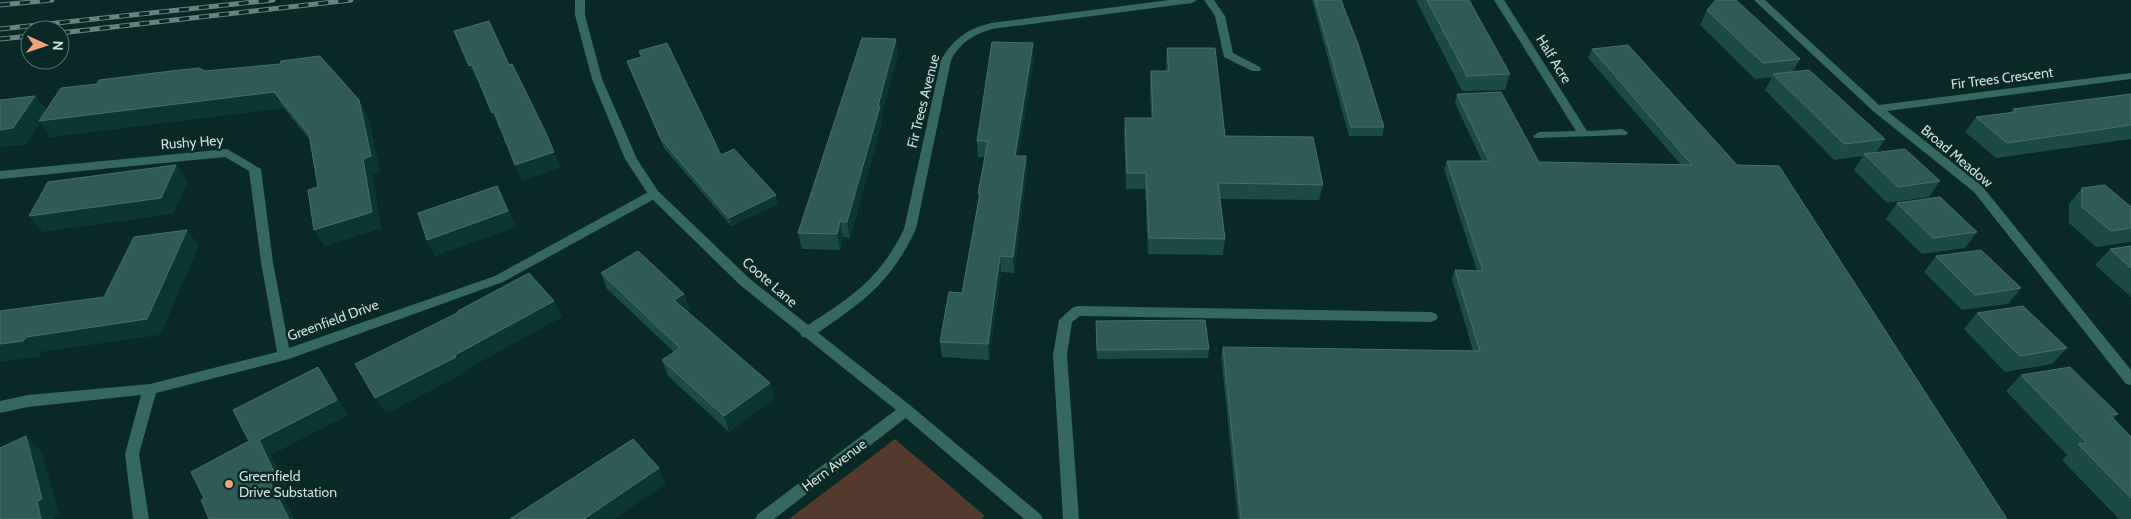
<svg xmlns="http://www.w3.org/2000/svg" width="2131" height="519" font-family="Cabin,sans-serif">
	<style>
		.green { fill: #553b2e }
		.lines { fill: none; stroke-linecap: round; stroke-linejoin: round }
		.service { fill: #346860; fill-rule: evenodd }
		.minor { fill: #346860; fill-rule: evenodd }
		.tertiary { fill: #346860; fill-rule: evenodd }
		.rail-casing { stroke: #6a8380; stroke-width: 5 }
		.rail { stroke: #082925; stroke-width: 3; stroke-dasharray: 10; stroke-linecap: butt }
		.wall { fill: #1b4b45 }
		.shaded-wall { fill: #0b3732 }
		.building { fill: #2e5b56; stroke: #47706b }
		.poi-dot { fill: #f0a279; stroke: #082925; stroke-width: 2 }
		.labels { text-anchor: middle; stroke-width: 5; stroke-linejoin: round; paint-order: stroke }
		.street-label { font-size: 14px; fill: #cedfdc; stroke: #082925 }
		.poi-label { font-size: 14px; fill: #cedfdc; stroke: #082925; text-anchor: start }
	</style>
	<rect width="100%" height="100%" fill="#082925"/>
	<path class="green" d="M895 439 985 516 981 519H789Z"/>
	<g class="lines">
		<path class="service" d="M1077 306 1431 312 1436 314 1438 317 1436 320 1431 322 1080 316 1072 322 1067 355 1079 519H1063L1053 355 1059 320 1072 308Z"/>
		<g class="minor">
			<path d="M1169 0H1197L1192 3 992 29C973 35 961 42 951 60L916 229C888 287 863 301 812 337H802L800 333 802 329C849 298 878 282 904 229L941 60C953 39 967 29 991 23Z"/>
			<path d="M1204 0H1214L1225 16 1233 53 1260 67 1261 69 1260 71H1252L1224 57 1215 16Z"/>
			<path d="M1494 0H1504L1587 131 1622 129 1626 131 1628 133 1626 135 1535 138 1533 136 1539 132 1576 131Z"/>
			<path d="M1754 0H1765L1879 105 2131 73V79L1887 111 1982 186 2131 370V385L2126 384 1974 192 1873 111Z"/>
			<path d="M227 149 261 169 273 262 289 348 495 276 650 191H658L660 194 658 197 503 282 289 359 156 393 139 454 149 519H133L125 454 141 395 28 407 0 413V401L28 395 150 384 277 352 261 262 249 171 225 157 0 179V171Z"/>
			<path d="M906 404 911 406 913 410 911 414 774 519H755L758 514 901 406Z"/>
		</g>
		<path class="tertiary" d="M575 0H585V15L602 79 637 159 658 191 750 279 911 406 1040 514 1043 519H1024L901 414 740 285 650 197 625 159 592 79 575 15Z"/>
		<g class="rail-casing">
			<g id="rail">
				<path d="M0 5 52 0"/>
				<path d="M0 29 273 0"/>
				<path d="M60 33 351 0"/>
				<path d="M0 39 30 36"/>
			</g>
		</g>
		<use href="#rail" class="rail"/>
	</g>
	<g class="wall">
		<path d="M1312 0H1341L1384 127 1382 136H1349Z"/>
		<path d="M1416 0H1469L1510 74 1505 90 1462 91Z"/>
		<path d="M1707 10 1800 59 1793 72 1885 139 1876 153 1940 181 1929 197 1887 203 1854 170 1863 156 1834 160 1765 90 1772 77 1755 79 1700 25Z"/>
		<path d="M1167 48 1225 136 1323 185 1319 200 1220 199 1225 239 1223 255 1148 254 1145 189H1126L1124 134 1125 118H1151L1150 87 1151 71H1166V63Z"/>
		<path d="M1592 49 2007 519H1238L1221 356 1223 347 1473 351 1452 279 1455 270 1477 271 1444 169 1447 161H1482L1455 103 1457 94 1539 162 1680 164 1588 58Z"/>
		<path d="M639 51 721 155 778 204 731 226 664 148 630 70 627 61 641 57Z"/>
		<path d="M898 54 881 117 882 122 850 238 843 237 840 250 802 249 798 233Z"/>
		<path d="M1034 59 1018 156H1026L1027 172 1014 273 1001 272 989 360 942 357 940 342 962 293 979 200 978 193 985 157H978L977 141Z"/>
		<path d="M205 71 359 100 368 116 380 172 372 175 381 228 325 246 314 230 318 187 310 140 284 108 51 137 40 123 26 144 0 147V100L35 96 46 110Z"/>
		<path d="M2131 94V139L1996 158 1965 132 1976 117 2010 113 2013 109Z"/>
		<path d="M2082 188 2131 207V242L2096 247 2069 223V204Z"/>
		<path d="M1897 203 1977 232 1965 248 1922 254 1886 219Z"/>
		<path d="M2131 246V297L2095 265 2110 249Z"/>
		<path d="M1936 256 2021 288 2008 304 1962 310 1924 272Z"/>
		<path d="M601 273 684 294 690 310 687 311 770 383 774 399 729 432 668 376 662 360 674 352 607 289Z"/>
		<path d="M1977 313 2067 348 2052 364 2005 372 1964 329Z"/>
		<path d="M1096 321 1209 349 1208 358 1097 359Z"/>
		<path d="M2021 375 2118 414 2113 419 2131 437V519H2119L2062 460 2067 455 2006 391Z"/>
	</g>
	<g class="shaded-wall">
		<path d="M896 39 898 54 881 117 882 122 850 238 847 222Z"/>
		<path d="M1033 43 1034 59 1016 172 1015 156Z"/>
		<path d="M472 65 479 80 476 81 469 66Z"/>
		<path d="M274 92 284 108 51 137 40 123 26 144 0 147V130L35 96 47 112Z"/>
		<path d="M359 100 368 116 380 172 372 175 381 228 325 246 314 230 363 159Z"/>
		<path d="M494 112 501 128H499L492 113Z"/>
		<path d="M554 152 561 168 522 181 515 165Z"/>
		<path d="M1026 156 1027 172 1014 273 1013 257Z"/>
		<path d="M176 165 188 181 173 214 43 232 29 216Z"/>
		<path d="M497 186 516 227 435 256 427 240Z"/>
		<path d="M776 195 778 204 731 226 729 218Z"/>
		<path d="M840 221 843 237 840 250 837 234Z"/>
		<path d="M187 230 199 246 160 335 41 352 39 357 0 362V344L26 337 147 319Z"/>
		<path d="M1000 256 1001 272 989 360 988 344Z"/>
		<path d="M684 294 690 310 680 316 674 300Z"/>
		<path d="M554 301 562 317 464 371 465 373 386 414 375 398 455 355Z"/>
		<path d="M318 367 329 383 348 415 271 455 289 491 282 494 294 519H289L269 480 259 440Z"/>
		<path d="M770 383 774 399 729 432 724 416Z"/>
		<path d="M26 436 42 452 59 514 54 516 55 519H41Z"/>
		<path d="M659 468 666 484 614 519H584Z"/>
	</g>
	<g class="building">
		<path d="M1315 0H1341L1358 44 1384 127H1351Z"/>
		<path d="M1427 0H1469L1510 74 1467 76Z"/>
		<path d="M1716 0H1736L1800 59 1763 63 1707 10Z"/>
		<path d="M489 21 509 65 512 64 545 131 554 152 515 165 494 112 492 113 472 65 469 66 454 31Z"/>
		<path d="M862 38 896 39 878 106H880L847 222 840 221 837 234 798 233Z"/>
		<path d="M992 42 1033 43 1015 156H1026L1013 257 1000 256 988 344 940 342 949 292 962 293 980 193H978L988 141H977Z"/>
		<path d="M667 43 721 155 734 149 776 195 729 218 661 139 627 61 642 57 639 51Z"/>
		<path d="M1628 45 1737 165 1779 166 2007 519H1241L1223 347 1480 351 1455 270 1483 271 1447 161H1489L1457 94 1501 92 1539 162 1692 165 1592 49Z"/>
		<path d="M1167 48H1215L1225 136 1313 137 1323 185 1218 183 1225 239 1149 238 1146 173H1127L1125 118H1153L1151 71H1169Z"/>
		<path d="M320 56 359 100 371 156 363 159 372 212 314 230 308 190 318 187 309 134 274 92 39 121 61 88 97 84 99 80 171 71 199 68 205 71 280 64 281 61Z"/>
		<path d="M1809 70 1885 139 1844 144 1773 74Z"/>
		<path d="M2131 94V125L2007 143 1976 117 2016 112 2013 109Z"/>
		<path d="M35 96 13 128 0 130V100Z"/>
		<path d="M1905 149 1940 181 1898 187 1864 154Z"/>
		<path d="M176 165 161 198 29 216 48 182Z"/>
		<path d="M2105 185 2131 207V228L2111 231 2082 207V188Z"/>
		<path d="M497 186 508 211 427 240 418 213Z"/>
		<path d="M1940 197 1977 232 1933 238 1897 203Z"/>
		<path d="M187 230 147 319 26 337 23 341 0 344V311L104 297 134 237Z"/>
		<path d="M2131 246V268L2110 249Z"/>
		<path d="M1981 250 2021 288 1975 295 1936 256Z"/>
		<path d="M638 251 684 294 674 300 770 383 724 416 662 360 680 348 601 273Z"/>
		<path d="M529 273 554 301 455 355 456 357 375 398 355 364 459 312 458 311Z"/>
		<path d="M2023 306 2067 348 2020 356 1977 313Z"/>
		<path d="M1205 320 1209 349 1097 350 1096 321Z"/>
		<path d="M318 367 337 400 259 440 276 476 269 480 289 519H209L201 500 204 498 191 472 249 441 233 410Z"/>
		<path d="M2070 367 2118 414 2110 415 2131 437V498L2078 444 2087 443 2021 375Z"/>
		<path d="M26 436 42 499 37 501 41 519H0V448Z"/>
		<path d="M633 439 659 468 584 519H510Z"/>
	</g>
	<circle class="poi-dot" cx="229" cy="484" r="5"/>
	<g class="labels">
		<g class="street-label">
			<text transform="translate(1554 59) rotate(58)" y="5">Half Acre</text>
			<text transform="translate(2002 78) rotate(-7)" y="5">Fir Trees Crescent</text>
			<text transform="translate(923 101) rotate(-76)" y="5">Fir Trees Avenue</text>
			<text transform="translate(192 142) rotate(-4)" y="5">Rushy Hey</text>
			<text transform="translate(1957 156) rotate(40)" y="5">Broad Meadow</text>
			<text transform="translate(770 282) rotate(41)" y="5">Coote Lane</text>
			<text transform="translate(333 320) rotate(-20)" y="5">Greenfield Drive</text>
			<text transform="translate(834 465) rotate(-37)" y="5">Hern Avenue</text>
		</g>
		<g class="poi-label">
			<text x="239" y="481">Greenfield<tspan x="239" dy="16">Drive Substation</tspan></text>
		</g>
	</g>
	<g transform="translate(45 45) rotate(93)"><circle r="24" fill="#082925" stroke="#57726e"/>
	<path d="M0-4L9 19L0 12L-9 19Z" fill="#f0a279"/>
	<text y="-8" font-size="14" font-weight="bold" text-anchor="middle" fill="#cedfdc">N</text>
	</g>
</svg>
